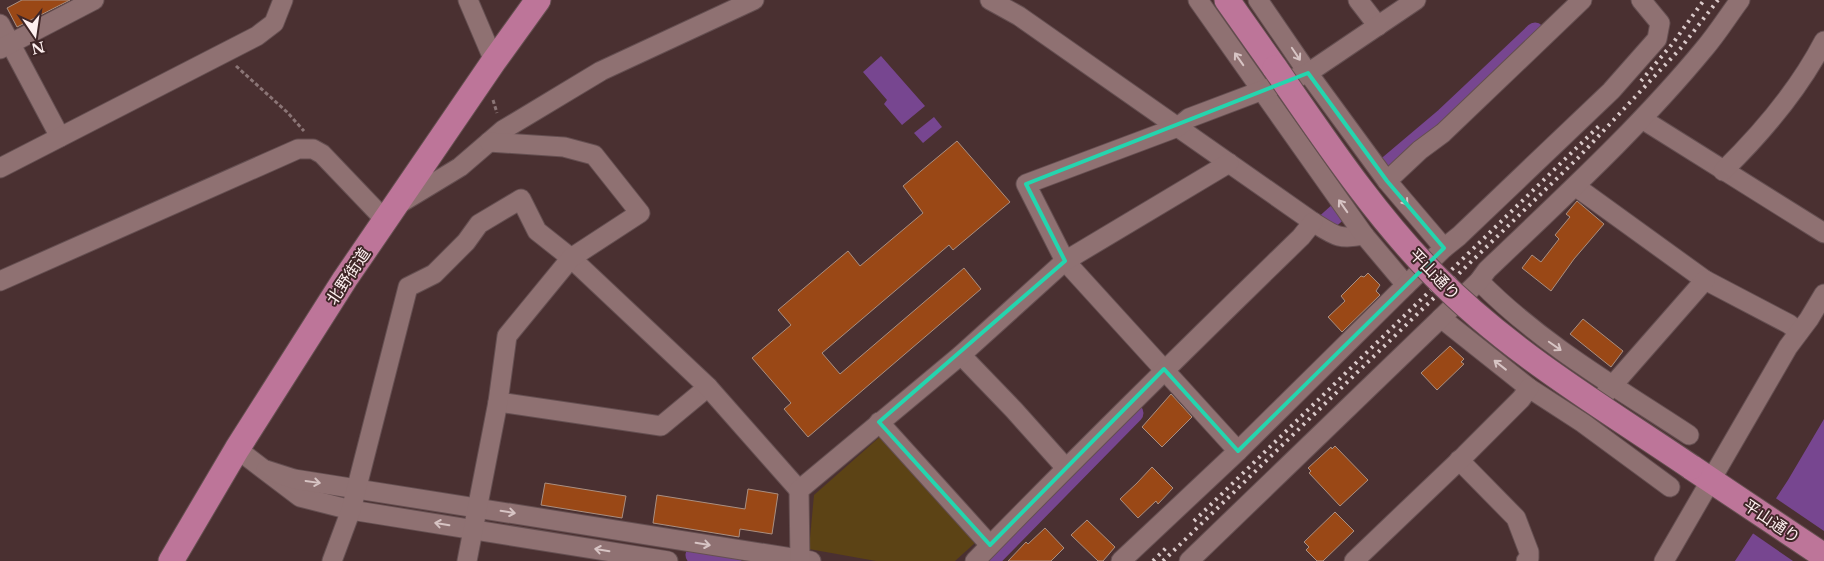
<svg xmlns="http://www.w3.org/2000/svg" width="1824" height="561" font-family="'Libre Baskerville','Noto Sans JP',serif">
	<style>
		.green { fill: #5c4315 }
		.water { fill: #774690 }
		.pier { fill: #4a3031 }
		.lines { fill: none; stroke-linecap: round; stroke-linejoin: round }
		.canal { stroke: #774690; stroke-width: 19 }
		.building { fill: #9a4816; stroke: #aa8f81 }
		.minor-casing { stroke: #654f51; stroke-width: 21 }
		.major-casing { stroke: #654f51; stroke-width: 27 }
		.path { stroke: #8b7576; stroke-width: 3; stroke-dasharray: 4 2.5; stroke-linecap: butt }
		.minor { stroke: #8f7172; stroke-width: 19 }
		.major { stroke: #bd7599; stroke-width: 25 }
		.rail { stroke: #dacaca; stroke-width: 4; stroke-dasharray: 2.5 5; stroke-linecap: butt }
		.major-bridge-casing { stroke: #654f51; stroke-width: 27; stroke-linecap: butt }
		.major-bridge { stroke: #bd7599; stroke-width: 25 }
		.oneway { stroke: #d7c4c4 }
		.marked { fill: none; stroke: #24d5ae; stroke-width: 4; stroke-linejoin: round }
		.labels { text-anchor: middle; stroke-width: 4; stroke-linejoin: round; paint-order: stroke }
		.street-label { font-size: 16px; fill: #fef0f0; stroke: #3f2627 }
	</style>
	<rect width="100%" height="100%" fill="#4a3031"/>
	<path class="green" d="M882 435 976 542 955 561H876L809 549 814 495Z"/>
	<g class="water">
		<path d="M881 56 925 106 902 125 884 104 887 100 863 72Z"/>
		<path d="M934 117 942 127 923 143 914 133Z"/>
		<path d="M1824 419V561H1735L1788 480Z"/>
	</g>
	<path class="pier" d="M1774 497 1824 531V561H1793L1751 532Z"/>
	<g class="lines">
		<g class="canal">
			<path d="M1387 166 1445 117 1535 32"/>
			<path d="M1327 222 1337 213"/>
			<path d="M695 555 732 561"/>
			<path d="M989 561 1134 413"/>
		</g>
	</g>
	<g class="building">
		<path d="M22 0H70L17 27 7 8Z"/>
		<path d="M957 141 1010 202 953 250 949 245 822 353 840 374 964 268 981 289 808 437 784 409 791 403 752 358 791 325 778 310 848 251 860 266 923 213 903 186Z"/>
		<path d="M1577 201 1604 224 1574 259 1551 291 1522 268 1532 255 1541 262 1559 239 1555 235 1570 217 1566 214Z"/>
		<path d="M1368 273 1380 285 1376 291 1380 295 1342 332 1328 317 1345 301 1341 296 1361 276 1364 277Z"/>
		<path d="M1583 319 1623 351 1611 367 1570 334Z"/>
		<path d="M1450 346 1464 359 1461 362 1464 364 1437 390 1421 373Z"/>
		<path d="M1171 394 1192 417 1162 447 1142 427Z"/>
		<path d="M1335 446 1368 480 1340 506 1309 473 1311 471 1308 468 1331 447 1332 449Z"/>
		<path d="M1152 467 1173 488 1158 504 1156 501 1138 518 1120 499 1137 483Z"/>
		<path d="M545 483 626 496 622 518 541 505Z"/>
		<path d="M748 489 778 494 772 534 740 529 739 537 653 523 657 495 745 509Z"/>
		<path d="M1335 512 1354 531 1323 561H1317L1306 550 1309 547 1304 542Z"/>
		<path d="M1087 520 1115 547 1103 561H1098L1071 535Z"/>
		<path d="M1045 528 1064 548 1051 561H1008L1026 542 1028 544Z"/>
	</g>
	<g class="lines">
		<g class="minor-casing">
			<g id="minor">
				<path d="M468 0 494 61"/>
				<path d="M990 0 1019 16 1313 222C1335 236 1339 240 1364 235"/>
				<path d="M1198 0 1364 235 1406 285"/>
				<path d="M1258 0 1308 73 1387 181 1444 248"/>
				<path d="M1358 0 1378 26"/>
				<path d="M0 24 60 137"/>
				<path d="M0 49 94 0"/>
				<path d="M1642 119 1824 233"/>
				<path d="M0 168 257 36 274 23 283 0"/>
				<path d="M1723 171C1763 132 1798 91 1824 41"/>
				<path d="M1387 181 1420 150 1443 133 1582 0"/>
				<path d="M1575 186 1705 280 1789 324 1799 332"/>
				<path d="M399 204 460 167 503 130 601 71 754 0"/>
				<path d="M0 281 298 149H313L322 154 386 221"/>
				<path d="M1479 281C1540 343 1616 387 1689 435"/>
				<path d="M1441 318 1529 388 1583 423 1670 487"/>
				<path d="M961 355 1014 410 1065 467"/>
				<path d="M1605 394 1705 280"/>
				<path d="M498 402 661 426 708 387"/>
				<path d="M879 422 990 545"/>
				<path d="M237 449 300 497 351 510 668 561"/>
				<path d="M1238 451 1065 261 1026 184 1178 127 1189 118 1308 73 1416 0"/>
				<path d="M1459 460 1516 518 1529 552V558L1526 561"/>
				<path d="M266 470 294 479 811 561"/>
				<path d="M332 561 351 510 408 287 434 274 466 242 479 224 521 199 537 231 571 258 708 387 799 490"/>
				<path d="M467 561 498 402 507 336 571 258 640 213 594 155 564 147 489 142"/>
				<path d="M800 561 799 490 961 355 1065 261 1229 163"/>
				<path d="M975 561C1082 451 1191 344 1301 237L1313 222"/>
				<path d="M1121 561 1238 451 1398 293 1444 248 1459 236 1611 91 1657 39 1660 23 1641 0"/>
				<path d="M1189 561 1441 318 1479 281 1487 270C1561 199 1638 129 1704 49 1717 34 1728 16 1740 0"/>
				<path d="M1354 561 1465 455 1521 399 1529 388"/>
				<path d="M1664 561 1788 347 1809 319 1824 294"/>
			</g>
		</g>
		<g class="major-casing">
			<g id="major">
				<path d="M1227 0 1275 68"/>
				<path d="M1691 467 1824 556"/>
				<path d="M171 561 237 449 345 279 494 61 538 0"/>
			</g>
		</g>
		<g class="path">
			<path d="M236 66 287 112 304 131"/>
			<path d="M493 100 497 113"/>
		</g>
		<use href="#minor" class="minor"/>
		<use href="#major" class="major"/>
		<g class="rail">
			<path d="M1641 81 1673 43 1704 0"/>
			<path d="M1194 521 1600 125"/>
			<path d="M1153 561 1167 547"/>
			<path d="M1163 561 1578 158 1680 49 1718 0"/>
		</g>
		<g class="major-bridge-casing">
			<path id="major-bridge" d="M1275 68C1325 140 1373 213 1434 275 1509 352 1603 407 1691 467"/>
		</g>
		<use href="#major-bridge" class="major-bridge"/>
	</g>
	<defs><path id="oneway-shaft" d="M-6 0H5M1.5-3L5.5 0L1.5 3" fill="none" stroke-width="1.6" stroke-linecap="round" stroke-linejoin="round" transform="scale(1.25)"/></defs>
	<g class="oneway">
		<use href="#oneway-shaft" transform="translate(1296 54) rotate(56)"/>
		<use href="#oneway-shaft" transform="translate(1239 59) rotate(-125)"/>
		<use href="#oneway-shaft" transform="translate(1403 199) rotate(50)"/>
		<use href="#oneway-shaft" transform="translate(1343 206) rotate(-125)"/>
		<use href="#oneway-shaft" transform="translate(1555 346) rotate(35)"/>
		<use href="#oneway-shaft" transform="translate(1500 365) rotate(-142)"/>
		<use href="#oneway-shaft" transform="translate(313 482) rotate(8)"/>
		<use href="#oneway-shaft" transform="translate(508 512) rotate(9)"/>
		<use href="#oneway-shaft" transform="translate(442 524) rotate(-171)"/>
		<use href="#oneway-shaft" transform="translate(703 544) rotate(9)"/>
		<use href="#oneway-shaft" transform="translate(602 550) rotate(-171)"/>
	</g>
	<path class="marked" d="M1308 73 1387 181 1444 248 1238 451 1164 369 990 545 879 422 1065 261 1026 184Z"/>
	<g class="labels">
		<g class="street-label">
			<text transform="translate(1435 274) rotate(46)" y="6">平山通り</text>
			<text transform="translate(348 276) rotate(-56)" y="6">北野街道</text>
			<text transform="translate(1772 521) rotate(34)" y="6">平山通り</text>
		</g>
	</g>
	<g transform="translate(35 35) rotate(167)" stroke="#3f2627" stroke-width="4" paint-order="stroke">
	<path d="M0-4L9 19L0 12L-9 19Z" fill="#fef0f0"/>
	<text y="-8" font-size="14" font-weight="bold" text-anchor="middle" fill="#fef0f0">N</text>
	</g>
</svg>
